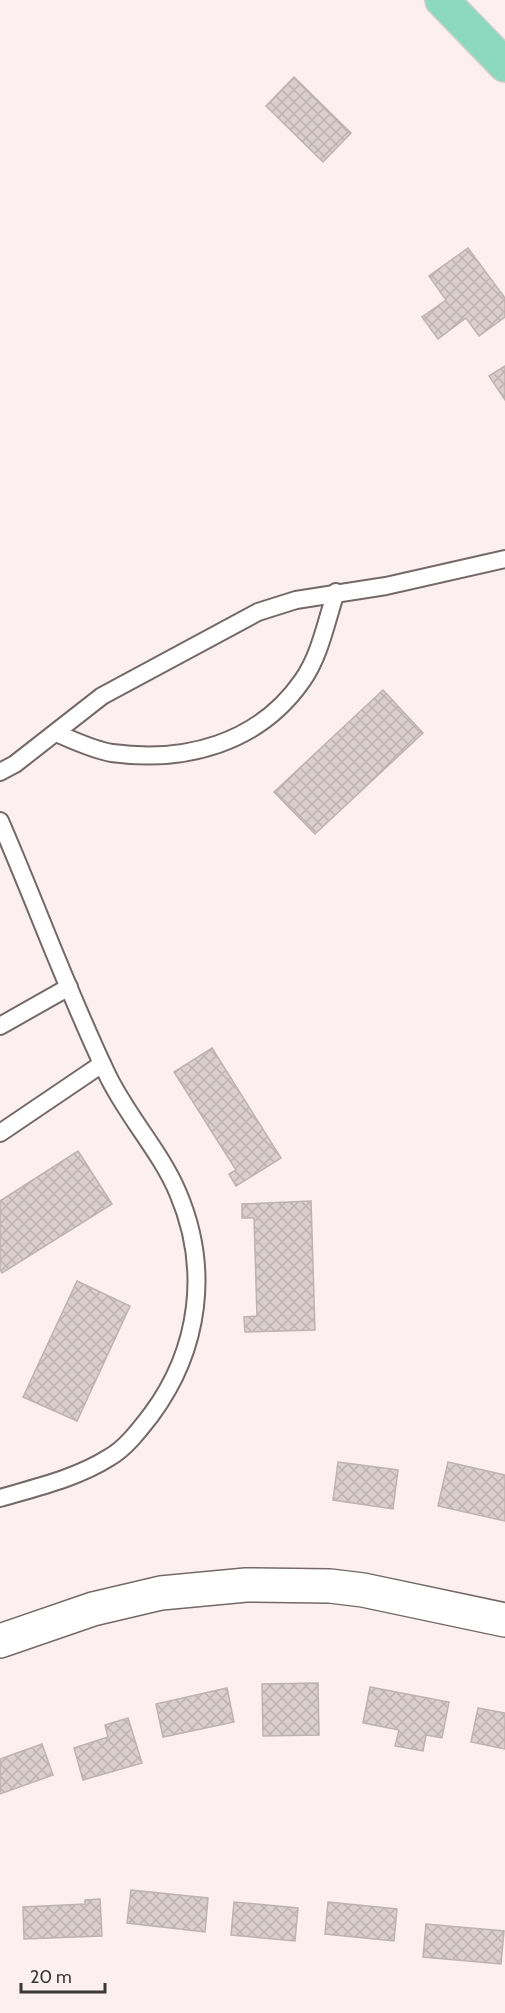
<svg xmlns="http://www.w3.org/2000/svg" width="505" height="2013" font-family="Cabin,sans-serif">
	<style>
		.building { fill: url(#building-cross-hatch); stroke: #bdb3b1; stroke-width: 1.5 }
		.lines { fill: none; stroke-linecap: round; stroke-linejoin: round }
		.service-casing { stroke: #736968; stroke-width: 20 }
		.minor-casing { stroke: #736968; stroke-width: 36 }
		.primary-casing { stroke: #d0cfcf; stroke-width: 36 }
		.service { stroke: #fff; stroke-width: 16 }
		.minor { stroke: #fff; stroke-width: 33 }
		.primary { stroke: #8cd9bf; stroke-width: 33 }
	</style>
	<defs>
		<pattern id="building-cross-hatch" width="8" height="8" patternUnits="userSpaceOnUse" patternTransform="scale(1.5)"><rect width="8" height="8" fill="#dacfcd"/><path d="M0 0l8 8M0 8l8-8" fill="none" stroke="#bcb2b1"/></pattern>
	</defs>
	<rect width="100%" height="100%" fill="#fbf0ef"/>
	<g class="building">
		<path d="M294 77 351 133 323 162 266 106Z"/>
		<path d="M468 248 505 298V317L479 336 466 318 438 339 422 317 446 300 429 276Z"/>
		<path d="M505 366V400L489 376Z"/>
		<path d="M383 690 423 733 315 834 274 792Z"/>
		<path d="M212 1048 281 1158 236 1186 229 1174 236 1170 174 1072Z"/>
		<path d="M78 1151 112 1204 2 1273 0 1269V1201Z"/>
		<path d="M311 1201 315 1330 245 1332 244 1317 257 1316 254 1218H242V1204Z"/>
		<path d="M77 1281 130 1306 77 1421 23 1397Z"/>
		<path d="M338 1462 398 1470 393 1509 333 1500Z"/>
		<path d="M448 1462 505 1475V1521L438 1506Z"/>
		<path d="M318 1683 319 1735 263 1736 262 1684Z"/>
		<path d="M370 1687 449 1702 442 1738 426 1735 423 1751 395 1746 399 1730 363 1723Z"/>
		<path d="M227 1688 234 1722 163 1737 156 1704Z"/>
		<path d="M478 1708 505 1713V1749L471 1742Z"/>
		<path d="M128 1718 142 1763 83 1780 74 1748 108 1737 105 1725Z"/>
		<path d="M42 1744 53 1775 0 1794V1759Z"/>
		<path d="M131 1890 208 1898 205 1932 127 1923Z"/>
		<path d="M100 1899 102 1936 24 1939 23 1907 85 1904V1900Z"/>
		<path d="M234 1902 298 1908 295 1941 231 1935Z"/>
		<path d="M328 1902 397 1909 394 1941 325 1934Z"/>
		<path d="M426 1924 504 1931 501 1964 423 1957Z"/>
	</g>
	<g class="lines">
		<g class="service-casing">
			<g id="service">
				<path d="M56 733C73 740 93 750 112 753 184 763 258 744 302 681 320 656 326 622 336 592"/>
				<path d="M0 772 15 764 102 696 258 612 296 600 386 586 505 559"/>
				<path d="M0 821C36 904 67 990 106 1072 125 1114 160 1150 178 1193 210 1268 200 1349 151 1415 140 1429 126 1448 110 1457 77 1478 38 1487 0 1498"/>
				<path d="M0 1026 69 987"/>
				<path d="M0 1133 102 1064"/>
			</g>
		</g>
		<g class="minor-casing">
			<path id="minor" d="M0 1641 93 1609 161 1593 246 1585 330 1586 363 1590 505 1620"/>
		</g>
		<g class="primary-casing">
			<path id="primary" d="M442 0 505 65"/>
		</g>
		<use href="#service" class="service"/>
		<use href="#minor" class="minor"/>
		<use href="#primary" class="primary"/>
	</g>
	<path d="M21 1983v9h84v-9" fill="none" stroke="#3b3736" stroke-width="3"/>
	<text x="30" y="1983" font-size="18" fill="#3b3736" stroke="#fbf0ef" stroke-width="4.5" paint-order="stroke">20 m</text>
</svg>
